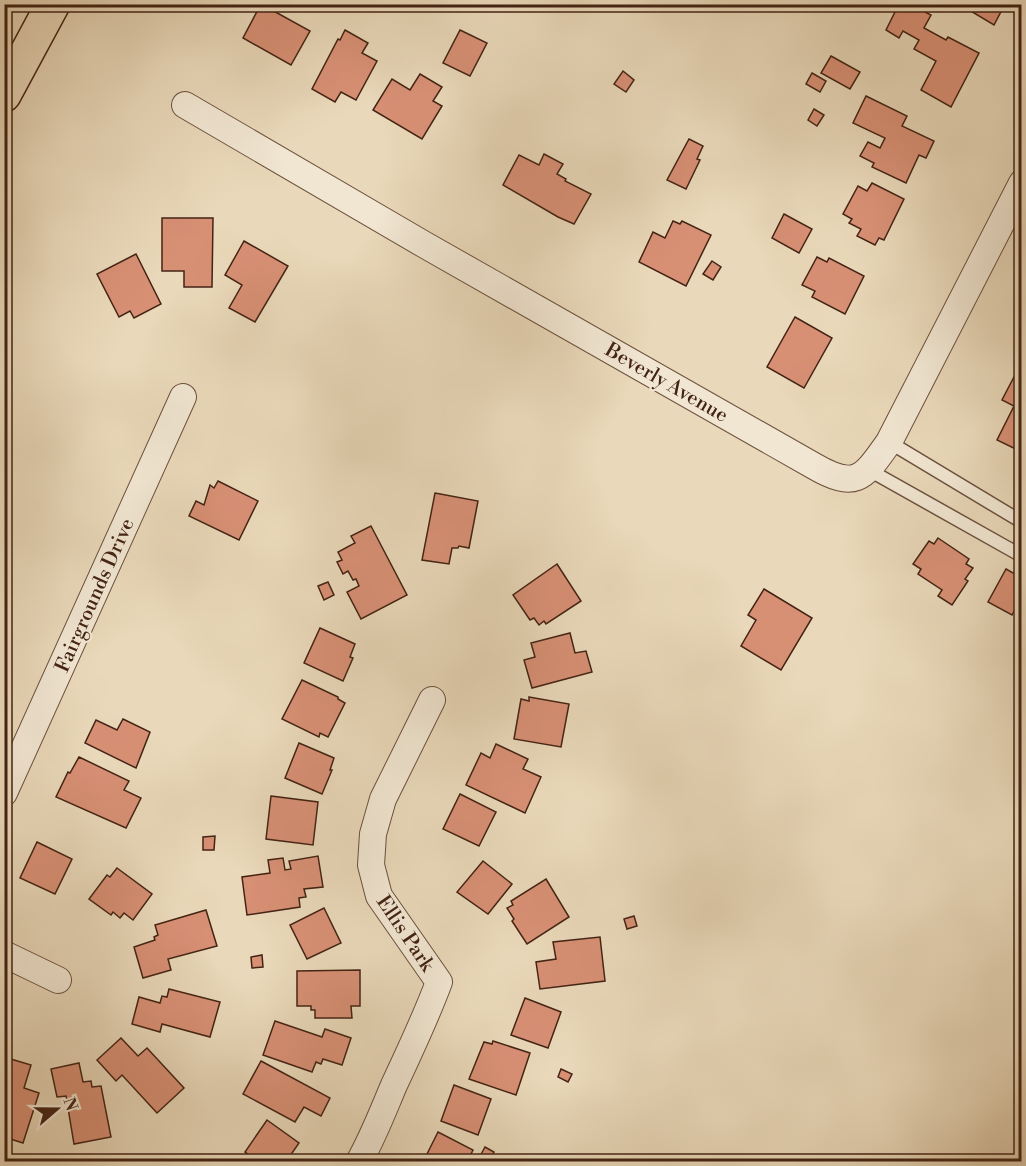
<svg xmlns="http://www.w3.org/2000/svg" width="1026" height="1166" font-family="'Libre Bodoni',serif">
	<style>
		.building { fill: #d89075; stroke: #432314; stroke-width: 1.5 }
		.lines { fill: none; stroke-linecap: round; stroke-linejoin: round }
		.service-casing { stroke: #6c503d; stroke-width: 15 }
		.minor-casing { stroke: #6c503d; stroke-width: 28 }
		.motorway-casing { stroke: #432314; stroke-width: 36 }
		.service { stroke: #f1e6d2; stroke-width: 12 }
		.minor { stroke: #f1e6d2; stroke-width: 26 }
		.motorway { stroke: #e9d8b9; stroke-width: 33 }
		.labels { text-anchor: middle; stroke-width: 4.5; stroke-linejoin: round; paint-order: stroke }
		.street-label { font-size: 20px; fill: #432314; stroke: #f1e6d2 }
	</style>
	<rect width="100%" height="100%" fill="#e9d8b9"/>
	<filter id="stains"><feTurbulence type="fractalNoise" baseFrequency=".00333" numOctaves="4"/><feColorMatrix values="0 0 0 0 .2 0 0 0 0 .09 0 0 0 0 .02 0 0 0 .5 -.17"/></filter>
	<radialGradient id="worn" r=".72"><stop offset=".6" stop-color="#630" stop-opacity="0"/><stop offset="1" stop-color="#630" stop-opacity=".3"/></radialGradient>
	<g class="building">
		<path d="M261 4 310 31 291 65 243 38Z"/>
		<path d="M899 4H910L931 15 924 28 946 40 948 37 979 53 951 107 921 90 936 61 914 49 919 40 903 31 899 38 886 30Z"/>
		<path d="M959 4H1005L994 25Z"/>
		<path d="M345 30 368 43 362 53 377 61 356 100 341 92 335 102 312 89 338 39 340 40Z"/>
		<path d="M460 30 487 43 470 76 443 63Z"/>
		<path d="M831 56 860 72 850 89 821 73Z"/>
		<path d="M623 71 634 80 626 92 614 84Z"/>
		<path d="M812 73 826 81 820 92 806 84Z"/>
		<path d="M420 74 442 87 433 101 442 106 422 139 373 110 392 79 410 90Z"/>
		<path d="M866 96 907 116 902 126 934 141 926 158 919 155 906 183 872 167 874 163 860 156 868 142 880 148 885 138 853 123Z"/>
		<path d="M814 109 824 115 817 126 808 120Z"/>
		<path d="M689 139 703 146 697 159 700 160 686 189 667 180Z"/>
		<path d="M544 154 563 164 557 174 566 179 565 181 591 194 574 224 558 217 503 185 519 155 539 165Z"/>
		<path d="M872 183 904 199 884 240 879 238 875 245 857 236 861 229 849 223 852 219 843 214 858 186 867 191Z"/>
		<path d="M784 214 812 229 799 253 772 238Z"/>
		<path d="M162 218H213L212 287H184V271H162Z"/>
		<path d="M673 221 680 224 682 221 711 235 686 286 639 262 653 232 665 238Z"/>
		<path d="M244 241 288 266 255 322 229 308 242 285 225 275Z"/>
		<path d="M136 254 161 304 134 318 130 311 119 317 97 274Z"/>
		<path d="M817 257 827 262 829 258 864 276 845 314 812 297 815 291 802 285Z"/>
		<path d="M712 261 721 267 713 280 703 274Z"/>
		<path d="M795 317 832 338 804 388 767 367Z"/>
		<path d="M1015 375 1022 379V452L997 440 1014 406 1002 400Z"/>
		<path d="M218 481 258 501 239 540 189 516 196 501 204 505 210 485 214 488Z"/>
		<path d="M435 493 478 501 469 548 459 546 458 548H452L449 564 422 560Z"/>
		<path d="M371 526 407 595 361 619 347 592 359 586 356 579 353 580 348 571 343 574 337 562 342 560 338 552 355 543 351 536Z"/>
		<path d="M938 538 969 559 966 564 973 568 965 579 968 581 952 605 938 596 942 590 918 574 921 569 913 564 929 541 934 544Z"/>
		<path d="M557 564 581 601 546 624 544 621 539 625 534 618 530 620 513 595Z"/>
		<path d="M1006 569 1022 578V597L1012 615 988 602Z"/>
		<path d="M328 582 334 595 324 600 318 586Z"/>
		<path d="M764 589 812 618 781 670 741 646 756 620 748 615Z"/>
		<path d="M320 628 355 644 350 657 353 658 343 681 304 663Z"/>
		<path d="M570 633 575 653 586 651 592 672 532 688 524 660 535 657 531 643Z"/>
		<path d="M302 680 338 697V699L345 703 328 737 320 733 319 737 282 719Z"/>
		<path d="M529 697 569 704 561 747 514 739 521 699 529 701Z"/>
		<path d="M123 719 150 732 136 768 85 743 96 720 117 730Z"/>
		<path d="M299 743 334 758 330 770H332L322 794 285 778Z"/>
		<path d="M496 744 528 759 523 769 541 777 525 813 466 785 481 753 490 758Z"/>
		<path d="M79 757 129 781 124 790 141 798 126 828 56 797 68 772 70 773Z"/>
		<path d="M460 794 496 812 479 846 443 829Z"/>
		<path d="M271 796 318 802 313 845 266 839Z"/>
		<path d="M215 836 214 850H203V837Z"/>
		<path d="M37 842 72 859 55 894 20 878Z"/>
		<path d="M318 856 323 887 304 889 306 897 299 898 300 907 247 915 242 877 270 873 268 860 283 858 285 870 291 869 289 861Z"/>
		<path d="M483 861 512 884 488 914 457 892Z"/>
		<path d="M117 868 152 894 133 920 124 913 120 918 113 912 111 915 89 899 107 875 110 877Z"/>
		<path d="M546 879 569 917 527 944 514 924 512 921 514 919 507 908 513 905 511 901Z"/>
		<path d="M324 908 341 943 307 959 290 925Z"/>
		<path d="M206 910 217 946 168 959 171 970 143 978 134 947 155 940 154 937 158 935 155 925Z"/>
		<path d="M634 916 637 926 627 929 624 919Z"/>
		<path d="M600 937 605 981 540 989 536 962 556 959 553 942Z"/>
		<path d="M262 955 263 967 252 968 251 957Z"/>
		<path d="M360 970V1006H351L352 1018H315V1010H311V1006H297V971Z"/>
		<path d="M169 989 220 1002 210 1037 162 1024 160 1032 132 1024 139 997 160 1003 162 996 167 997Z"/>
		<path d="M525 998 561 1012 548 1048 511 1035Z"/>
		<path d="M275 1021 322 1037 325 1029 351 1038 342 1065 323 1059 321 1064 316 1062 312 1072 263 1055Z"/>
		<path d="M121 1038 138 1056 147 1048 184 1088 157 1113 122 1075 116 1081 97 1060Z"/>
		<path d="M493 1041 530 1053 516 1095 469 1079 484 1042 492 1044Z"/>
		<path d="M4 1057 31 1065 24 1088 39 1093 23 1143 4 1137Z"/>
		<path d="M261 1061 330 1098 321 1116 304 1107 295 1122 243 1094Z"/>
		<path d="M79 1063 83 1082 91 1081 92 1087 101 1086 111 1137 74 1144 66 1096 57 1097 51 1069Z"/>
		<path d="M561 1069 572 1074 568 1082 558 1077Z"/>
		<path d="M454 1085 491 1099 478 1135 441 1121Z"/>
		<path d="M267 1120 299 1143 290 1156 292 1157 289 1162H259L245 1152Z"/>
		<path d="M438 1132 473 1150 467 1162H423Z"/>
		<path d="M485 1147 494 1152 489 1162 479 1158Z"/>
	</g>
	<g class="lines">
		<g class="service-casing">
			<g id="service">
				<path d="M889 442 1022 522"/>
				<path d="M869 470 1022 556"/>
			</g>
		</g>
		<g class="minor-casing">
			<g id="minor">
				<path d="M185 105 425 245 814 466C857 491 864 477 889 442L1022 183"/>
				<path d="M4 793 183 397"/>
				<path d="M4 954 58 980"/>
				<path d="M359 1162C373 1137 383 1111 394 1085 410 1051 426 1017 439 982L379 896 371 865 373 834 383 799 432 700"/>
			</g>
		</g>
		<g class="motorway-casing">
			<path id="motorway" d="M4 95 53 4"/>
		</g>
		<use href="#service" class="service"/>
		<use href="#minor" class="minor"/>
		<use href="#motorway" class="motorway"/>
	</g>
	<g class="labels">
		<g class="street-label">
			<text transform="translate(667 382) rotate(30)" y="7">Beverly Avenue</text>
			<text transform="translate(94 595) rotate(-66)" y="7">Fairgrounds Drive</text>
			<text transform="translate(406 933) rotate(56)" y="7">Ellis Park</text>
		</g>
	</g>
	<rect width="1026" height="1166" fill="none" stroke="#e9d8b9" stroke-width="24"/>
	<rect x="6" y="6" width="1014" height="1154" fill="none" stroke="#432314" stroke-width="3"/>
	<rect x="12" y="12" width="1002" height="1142" fill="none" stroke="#432314" stroke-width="1.5"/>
	<g transform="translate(57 1109) rotate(70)" stroke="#f1e6d2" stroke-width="4.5" paint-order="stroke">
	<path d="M0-4.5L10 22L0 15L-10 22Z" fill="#432314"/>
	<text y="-9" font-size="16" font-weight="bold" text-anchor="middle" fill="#432314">N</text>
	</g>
	<rect width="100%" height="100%" filter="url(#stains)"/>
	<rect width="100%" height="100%" fill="url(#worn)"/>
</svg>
